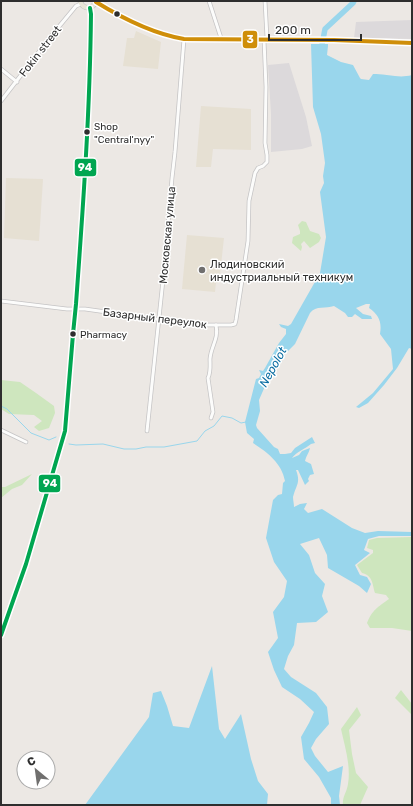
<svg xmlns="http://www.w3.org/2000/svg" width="413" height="806" font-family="Rubik,sans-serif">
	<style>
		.industrial { fill: #dcd9db }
		.education { fill: #e6e0d3 }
		.green { fill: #cee6be }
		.water { fill: #99d6ec }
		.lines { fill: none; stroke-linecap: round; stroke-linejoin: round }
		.stream { stroke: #99d6ec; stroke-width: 1 }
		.river { stroke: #99d6ec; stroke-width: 5.5 }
		.minor-casing { stroke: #c5c4c5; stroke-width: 4.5 }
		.major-casing { stroke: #c6c5c4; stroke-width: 5.5 }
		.minor { stroke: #fcfcfb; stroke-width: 3 }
		.major { stroke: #e8e4d6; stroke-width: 4 }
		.bus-1-casing { stroke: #fff; stroke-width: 7 }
		.bus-2-casing { stroke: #fff; stroke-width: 7 }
		.bus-1 { stroke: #00a651; stroke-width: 4 }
		.bus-2 { stroke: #cf8e09; stroke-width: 4 }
		.bus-dot { fill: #2e2e2e; stroke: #fff; stroke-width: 1.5 }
		.poi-dot { fill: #706f6e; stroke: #fff; stroke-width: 1.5 }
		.labels { text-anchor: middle; stroke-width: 3; stroke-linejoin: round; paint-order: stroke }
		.bus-label { font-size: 10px; fill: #2e2e2e; stroke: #fff; text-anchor: start }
		.street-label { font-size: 11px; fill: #2e2e2e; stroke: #fff }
		.poi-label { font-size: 11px; fill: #2e2e2e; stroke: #fff; text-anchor: start }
		.water-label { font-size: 12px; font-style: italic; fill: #0d6fa3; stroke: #fff }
		.line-badge { stroke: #fff; stroke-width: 1.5 }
		.badge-label { font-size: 11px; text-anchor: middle; font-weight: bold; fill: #fff }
	</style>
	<rect width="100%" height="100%" fill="#ece8e4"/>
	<g class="industrial">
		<path d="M412 20V39L354 38 356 22Z"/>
		<path d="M289 63 306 117 312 146 302 149 271 152V114L268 65Z"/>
	</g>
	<g class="education">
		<path d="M136 31 161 42 158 69 123 66 127 38H134Z"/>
		<path d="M201 106 251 109V150L213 149 211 167H196Z"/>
		<path d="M6 178 43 179 39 241 4 238Z"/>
		<path d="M187 235 224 238 219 283H216L215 292 182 289Z"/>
	</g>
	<g class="green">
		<path d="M302 221 306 222 310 231 319 234 321 238 319 242 310 248 304 241 301 244 302 247 301 251 292 243 293 237 300 234V231L298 225Z"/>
		<path d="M1 380 20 382 36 393 54 406 55 413 49 428 39 431 34 427 42 421 34 415 9 414 1 409Z"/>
		<path d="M32 474 22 485 12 489 1 498V487H5Z"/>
		<path d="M412 537V631L392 628H370L367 623C373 609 377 608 389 599L386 595 375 593C372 583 373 576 362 573L357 565 373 553V550L367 548 369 540 377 538Z"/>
		<path d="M401 690 412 704V715L395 698Z"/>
		<path d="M357 707 361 715 349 730 352 754 356 773 368 787 360 805H343C342 797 347 792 348 784 351 766 345 747 341 729Z"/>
	</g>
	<g class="water">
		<path d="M311 44H328V46L327 55 341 62 353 65 360 78 361 79 369 80 373 74C387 73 397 79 412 75V349L409 348 397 368 384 385 368 403 359 408 356 407 373 393 393 369 391 349 380 334C382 322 379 315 369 308L370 304H366L356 308 363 314 371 316 372 319H362L355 314 352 317H348L345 313 334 306C326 309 316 305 310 313L295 344 285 354 281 362 269 377 259 400 260 411 256 425 257 428 274 447 278 449 280 454H285L291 453 295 448 312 437 315 443 311 444C305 449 296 452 292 458L299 455 302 451 310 448C309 453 306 456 305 461L311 464 314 474 310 475 308 479 309 481 305 485 298 470H296C301 483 296 485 293 497 293 500 294 504 294 507L300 504 307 503 304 509 308 513 322 509 352 528 365 533 378 531 412 532V536H379L368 539 364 550 370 553 355 565 360 575 367 577 371 584 367 593 359 586 328 568 327 555 319 538 300 544 309 555 315 573 325 584 322 596 328 612 316 622 297 623 294 645 288 656 284 669 291 677 316 693 327 707 329 724 316 739 311 748 315 756 328 772 343 766 339 796 340 805H331V798L319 777 304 759 301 737 309 723 314 712 300 699 282 687 274 670 268 652 278 638 273 612 284 597 287 581 274 562 266 538 273 500 278 495 282 494 283 483 285 481C282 463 267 452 253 443L254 439 247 433 245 422 256 379 259 378 261 374 259 370 263 371 265 368 279 343 286 334V329L281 327 279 324 288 326 291 324 320 273 326 237 320 192 324 183 323 176 325 163 321 134 313 107Z"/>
		<path d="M212 666 219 729 225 739 241 714 251 759 258 781 268 794 267 805H85L149 717 153 693 161 691 167 706 173 726 189 728Z"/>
	</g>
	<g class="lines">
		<g class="stream">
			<path d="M1 406 7 409 31 433 49 440 56 437"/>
			<path d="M69 444 76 445 103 444 124 449H136L146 447H164L197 441 205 431 214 426 222 416 232 418 241 423 246 422"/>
		</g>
		<path class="river" d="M321 50 325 29 353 3 354 1"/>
		<g class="minor-casing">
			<g id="minor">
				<path d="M209 1 221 38 219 39"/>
				<path d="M1 69 17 82"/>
				<path d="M1 101 52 35 76 6 81 4"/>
				<path d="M1 301 67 309H85L198 325H231L235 324 236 320 248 241 249 201 255 173 258 168 263 166 267 162V155L265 143 266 87 264 40 267 38 265 1"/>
				<path d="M211 418 213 412 208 378C211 372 210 365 210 359 211 346 219 339 216 325"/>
				<path d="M1 430 26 442"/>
				<path d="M147 431 163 280 172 178 175 152 184 39"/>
				<path d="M1 635 26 564 65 431 73 334 76 304C83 208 90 111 91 14L90 8"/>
			</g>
		</g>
		<g class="major-casing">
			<g id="major">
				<path d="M80 1C83 10 93 10 96 1"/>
				<path d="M96 2C122 18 154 34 184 39L334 40 412 43"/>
			</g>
		</g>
		<use href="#minor" class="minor"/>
		<use href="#major" class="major"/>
		<g class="bus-1-casing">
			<path id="bus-1" d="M1 635 26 564 65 431 73 334 76 304C83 208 90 111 91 14L90 8"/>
		</g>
		<g class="bus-2-casing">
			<path id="bus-2" d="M96 2C122 18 154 34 184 39L334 40 412 43"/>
		</g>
		<use href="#bus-1" class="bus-1"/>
		<use href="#bus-2" class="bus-2"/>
	</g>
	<g class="bus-dot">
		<circle cx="117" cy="14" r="3.5"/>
		<circle cx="87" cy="132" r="3.5"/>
		<circle cx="73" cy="334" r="3.5"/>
	</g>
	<circle class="poi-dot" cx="202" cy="270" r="4"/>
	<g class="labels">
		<g class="bus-label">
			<text x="94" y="130">Shop<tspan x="94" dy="13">"Central'nyy"</tspan></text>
			<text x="80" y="338">Pharmacy</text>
		</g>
		<g class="street-label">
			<text transform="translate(40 51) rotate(-52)" y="4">Fokin street</text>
			<text transform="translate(167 235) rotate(-85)" y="4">Московская улица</text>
			<text transform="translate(155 318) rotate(7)" y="4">Базарный переулок</text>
		</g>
		<g class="poi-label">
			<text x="210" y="268">Людиновский<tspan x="210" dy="13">индустриальный техникум</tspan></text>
		</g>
		<g class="water-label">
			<text transform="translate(273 367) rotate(-61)" y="4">Nepolot</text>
		</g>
	</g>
	<g class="line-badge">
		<rect x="242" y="30" width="16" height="19" rx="4" fill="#cf8e09"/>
		<rect x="74" y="158" width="23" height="19" rx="4" fill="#00a651"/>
		<rect x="38" y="474" width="23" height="19" rx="4" fill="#00a651"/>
	</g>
	<g class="badge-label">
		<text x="250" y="43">3</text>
		<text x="85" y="171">94</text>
		<text x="50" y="487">94</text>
	</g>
	<rect width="413" height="806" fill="none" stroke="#2e2e2e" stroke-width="4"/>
	<g transform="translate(36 770) rotate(331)"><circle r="19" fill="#ffffff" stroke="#ababab"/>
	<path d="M0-3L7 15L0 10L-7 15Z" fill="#706f6e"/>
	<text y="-6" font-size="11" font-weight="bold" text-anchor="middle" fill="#2e2e2e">С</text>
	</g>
	<path d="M269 34v6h92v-6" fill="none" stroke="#2e2e2e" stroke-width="2"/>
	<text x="275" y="34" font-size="12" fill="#2e2e2e" stroke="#ffffff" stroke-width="3" paint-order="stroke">200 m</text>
</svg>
